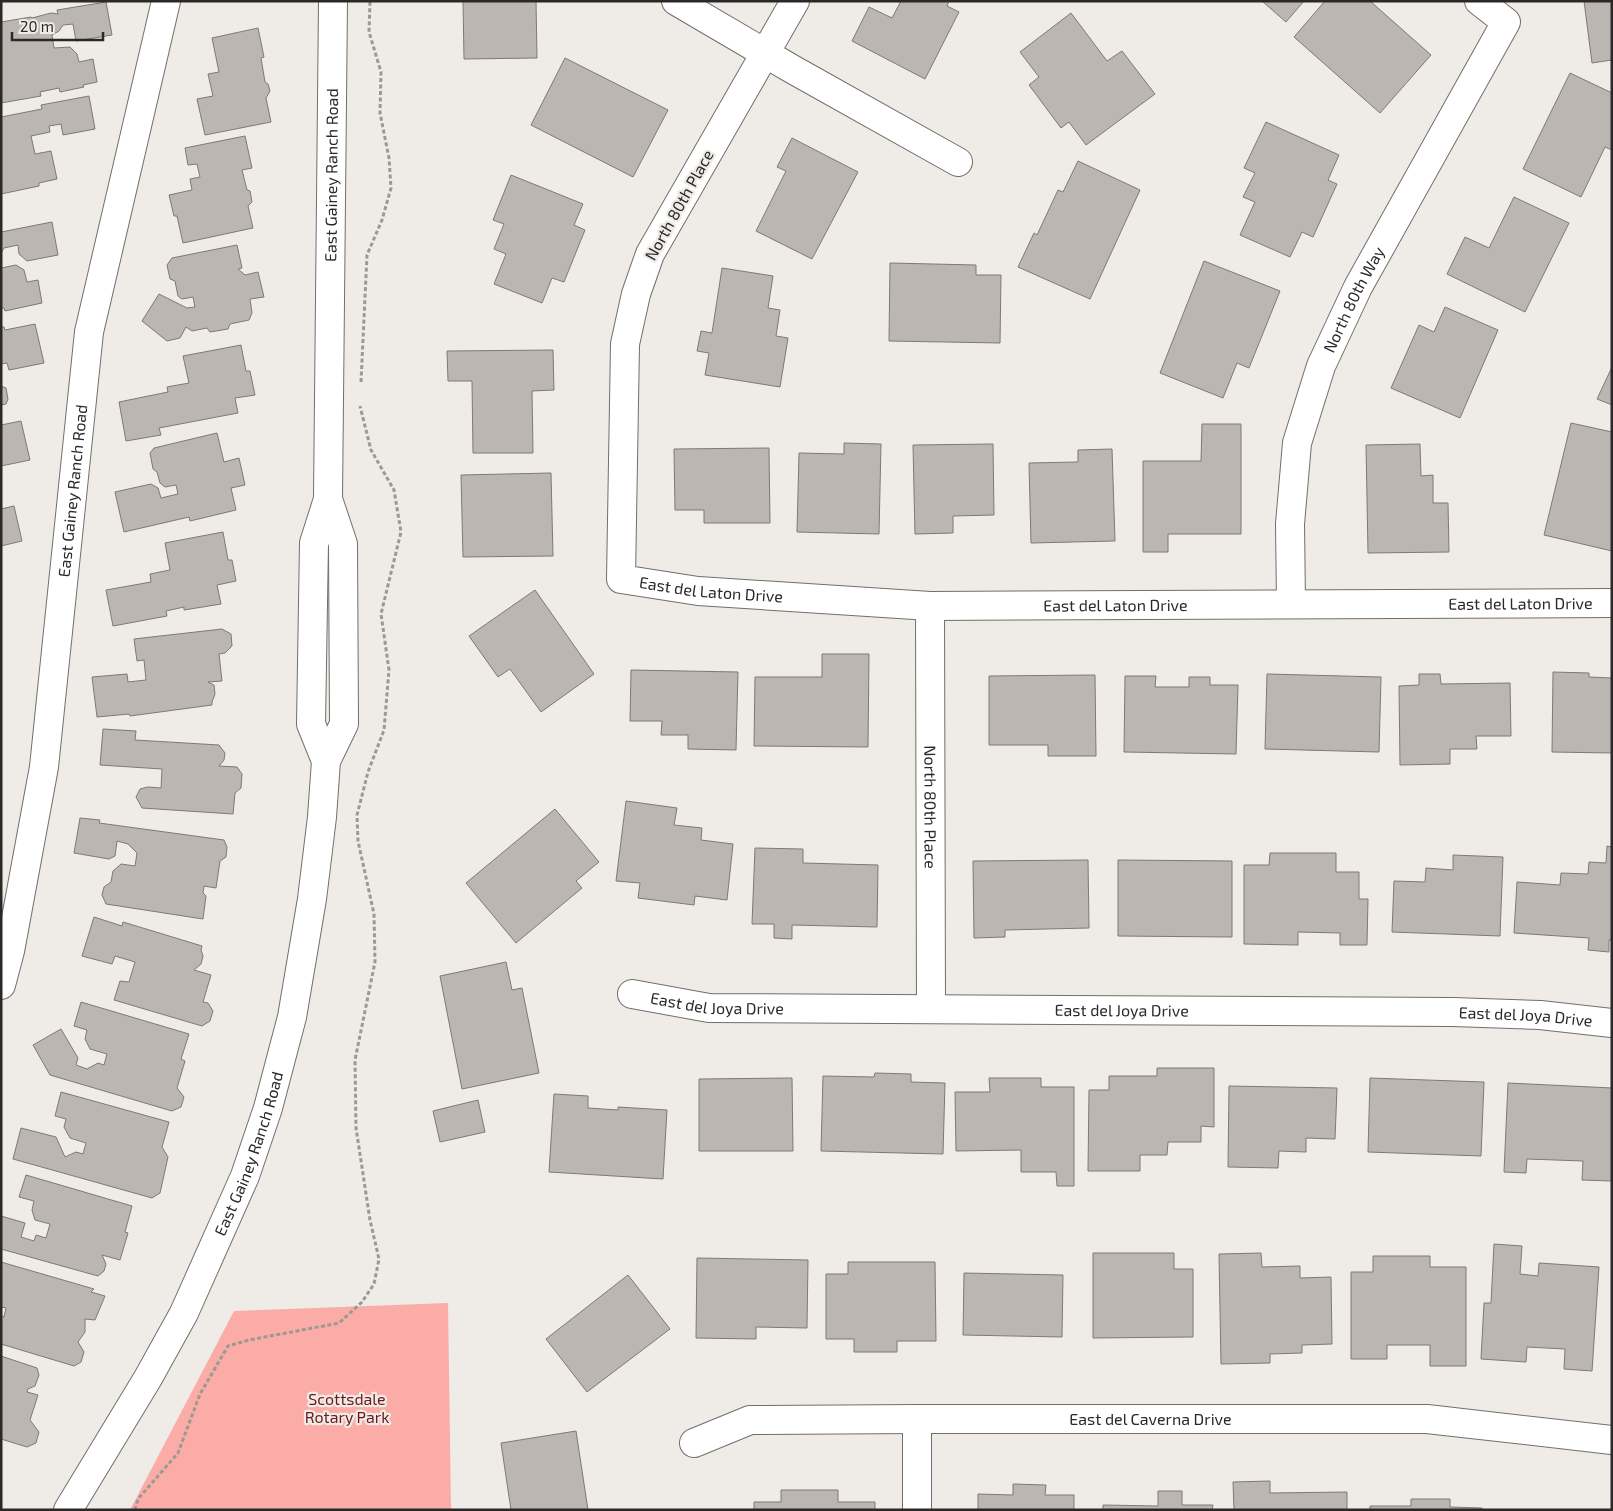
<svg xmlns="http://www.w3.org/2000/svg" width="1613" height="1511" font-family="'Exo 2',sans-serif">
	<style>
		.green { fill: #fbaca7 }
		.building { fill: #bcb6b3; stroke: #7e7976 }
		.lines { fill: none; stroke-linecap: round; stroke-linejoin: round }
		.minor-casing { stroke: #726f6b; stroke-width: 30 }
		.path { stroke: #9c9995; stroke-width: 3; stroke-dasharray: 4 2.5; stroke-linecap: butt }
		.minor { stroke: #fff; stroke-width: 28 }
		.labels { text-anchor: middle; stroke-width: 4.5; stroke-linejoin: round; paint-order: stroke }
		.street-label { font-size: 16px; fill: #2b2928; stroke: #efebe6 }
		.park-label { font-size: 16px; fill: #6e181c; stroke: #efebe6 }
	</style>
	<rect width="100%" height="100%" fill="#efebe6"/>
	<path class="green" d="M448 1303 451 1510H130L234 1311Z"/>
	<g class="building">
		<path d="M463 1H536L537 58 464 59Z"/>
		<path d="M901 1H949L947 6 959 12 925 79 852 41 869 7 892 18Z"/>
		<path d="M1262 1H1304L1286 22Z"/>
		<path d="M1325 1H1370L1431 55 1380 113 1294 37Z"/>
		<path d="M1584 1H1612V60L1592 63Z"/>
		<path d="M106 2 112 35 76 41 73 24 63 25 59 31 52 35 54 48 70 47 77 54 79 62 93 59 97 82 83 85 84 87 60 92 59 88 40 92 41 96 1 103V22L31 17 32 18 51 13 58 14 57 10Z"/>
		<path d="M1071 13 1107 61 1122 51 1155 94 1086 145 1069 122 1061 128 1029 85 1039 77 1020 52Z"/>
		<path d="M258 28 264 57 261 58 265 82 268 84 270 91 266 98 271 122 205 135 197 99 213 96 208 74 219 72 212 38Z"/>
		<path d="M565 58 668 110 633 177 531 125Z"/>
		<path d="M1570 73 1612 93V150L1605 147 1581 197 1523 169Z"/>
		<path d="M89 96 95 129 63 135 61 124 49 126 50 132 31 136 35 154 51 151 57 179 39 183V186L1 194V117L42 109 41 105Z"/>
		<path d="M1266 122 1339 155 1328 180 1337 184 1313 237 1302 232 1290 257 1240 235 1255 202 1243 197 1255 173 1244 168Z"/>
		<path d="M245 136 252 168 242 170 247 190 250 191 252 202 248 206 253 228 183 243 177 216H174L169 195 192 190 190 179 200 177 197 164 188 165 185 148Z"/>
		<path d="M792 138 858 172 812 259 756 231 786 171 777 167Z"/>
		<path d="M1078 161 1140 190 1090 299 1018 267 1034 233 1037 235 1058 190 1063 192Z"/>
		<path d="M511 175 583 204 574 225 585 230 564 282 552 278 542 303 494 284 506 254 494 249 504 224 493 220Z"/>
		<path d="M1514 197 1569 223 1525 312 1447 274 1465 237 1489 248Z"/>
		<path d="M52 222 58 255 27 261 19 254 18 245 4 248 1 253V232Z"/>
		<path d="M237 245 242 268 238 269 245 275 258 272 264 297 250 299 252 313 249 320 230 324 228 329 210 332 207 328 192 331 186 327 180 338 167 341 142 321 159 294 187 308 195 307 193 297 182 299 178 296 175 281 170 279 167 265 172 258Z"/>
		<path d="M1204 261 1280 291 1249 368 1237 363 1223 398 1160 373Z"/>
		<path d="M890 263 976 265V275H1001L1000 343 889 341Z"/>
		<path d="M16 265 24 270 27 282 38 280 42 303 5 311 4 308H1V268Z"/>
		<path d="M722 268 773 276 768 308 780 310 776 336 788 338 780 387 705 375 709 353 697 351 701 331 712 333Z"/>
		<path d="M1445 307 1498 330 1460 418 1391 388 1419 325 1434 332Z"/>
		<path d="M35 324 44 363 9 370 7 363 1 364V327H4L5 330Z"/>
		<path d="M241 345 246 371H250L255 395 235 398 238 413 159 428 161 435 126 441 119 402 168 392 167 387 189 383 183 356Z"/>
		<path d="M553 350 554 390 532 391 533 453H473L472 381H448L447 351Z"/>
		<path d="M1612 367V405L1597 399Z"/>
		<path d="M1 386 6 388 8 399 6 404 1 405Z"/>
		<path d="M21 421 30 460 1 466V425Z"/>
		<path d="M1571 423 1612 432V551L1544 535Z"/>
		<path d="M1202 424H1241V534H1168V552H1143V461H1201Z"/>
		<path d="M217 433 224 462 239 458 245 485 231 488 236 510 190 521 189 517 124 532 115 492 151 484 158 488 161 498 178 494 176 485 165 487 160 483 157 472 153 469 150 453 154 448Z"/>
		<path d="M844 443 881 444 879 534 797 532 799 453 844 454Z"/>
		<path d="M993 444 994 515 953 516V533L915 534 913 445Z"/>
		<path d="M1420 444 1421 476 1433 475V503H1448L1449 552 1368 553 1366 445Z"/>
		<path d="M769 448 770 523H704V510H675L674 449Z"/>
		<path d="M1112 449 1115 541 1031 543 1029 463 1078 462V450Z"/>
		<path d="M551 473 553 556 463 557 461 475Z"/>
		<path d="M14 506 22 541 1 546V509Z"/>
		<path d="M223 532 228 560H232L236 581 217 585 221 604 184 610V607L166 611 167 616 113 626 106 590 151 582 150 574 170 570 165 543Z"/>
		<path d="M535 590 594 674 541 712 510 669 498 677 469 636Z"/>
		<path d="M222 629 231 634 232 646 225 653 219 654 222 681 208 682 214 685 215 694 212 702V705L130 716 129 714 97 717 92 677 127 674 128 682 146 680 144 660 137 661 134 639Z"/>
		<path d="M822 654H869L868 747 754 746 755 677H822Z"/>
		<path d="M631 670 738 672 736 750 688 749V735H661L662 721H630Z"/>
		<path d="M1553 672 1589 673V677L1612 678V753L1552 752Z"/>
		<path d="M1267 674 1381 677 1379 752 1265 749Z"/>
		<path d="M1419 674H1440L1441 684 1510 683 1511 736H1476L1477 749H1450V764L1400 765 1399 686 1419 685Z"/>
		<path d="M1095 675 1096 756H1048V745H989V676Z"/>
		<path d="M1125 676H1156L1155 687H1189V677H1210V685H1238L1236 754 1124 752Z"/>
		<path d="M103 729 136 731 135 740 219 745 225 753 224 760 219 766 237 767 242 774 241 788 235 793 233 814 142 808 136 797 140 789 148 787 161 788 162 769 100 765Z"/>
		<path d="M626 801 677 808 674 825 702 828 701 840 733 844 727 900 695 896 694 905 638 898 640 883 616 881Z"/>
		<path d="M555 809 599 862 576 881 582 888 516 943 466 883Z"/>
		<path d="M80 818 100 820 99 823 224 840 227 847 226 857 220 861 216 888 204 886 203 893 206 896 203 919 106 904 102 895 104 887 111 882 113 871 121 864 135 866 137 853 128 844 117 841 115 856 109 859 74 853Z"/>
		<path d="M1607 846 1612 847V940H1609V952L1588 950 1589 938 1514 933 1517 882 1560 885 1561 873 1588 874 1589 862 1606 863Z"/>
		<path d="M755 848 803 849V863L878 865 877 927 792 925V939L774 938V924H752Z"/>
		<path d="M1270 853H1336V872H1359V899H1368L1367 945H1340V933L1298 932V945L1244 944V865H1269Z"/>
		<path d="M1453 855 1503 857 1500 936 1392 932 1394 881 1425 882 1426 868 1453 870Z"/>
		<path d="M1088 860 1089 928 1005 930V937L974 938 973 861Z"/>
		<path d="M1118 860 1232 861V937L1118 936Z"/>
		<path d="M94 917 122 926 123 922 202 946 201 950 203 956 201 964 194 970 211 975 203 1002 208 1003 213 1011 210 1021 202 1026 114 1000 120 981 129 982 135 962 115 956 112 964 82 956Z"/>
		<path d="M506 962 512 990 522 988 539 1073 462 1089 440 976Z"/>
		<path d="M81 1002 189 1034 181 1059 185 1061 177 1088 184 1097 181 1107 172 1111 50 1075 33 1045 61 1029 78 1058 76 1065 87 1069 98 1063 104 1065 107 1054 90 1049 85 1039 87 1030 74 1026Z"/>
		<path d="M1157 1068H1214V1127L1201 1126V1142H1168L1167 1155H1140V1171H1088L1089 1090H1109V1076H1157Z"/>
		<path d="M875 1073 911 1074V1082L945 1083 943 1154 821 1151 823 1076 874 1077Z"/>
		<path d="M792 1078 793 1151H699V1079Z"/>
		<path d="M989 1078H1041V1087H1074V1186H1057L1056 1172H1021V1150L956 1151 955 1092H990Z"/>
		<path d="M1370 1078 1484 1082 1481 1156 1368 1152Z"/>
		<path d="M1508 1083 1612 1088V1181L1582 1180 1583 1161 1527 1159 1526 1173 1504 1172Z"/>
		<path d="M1229 1086 1337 1088 1335 1139 1306 1138V1152L1279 1151 1278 1168 1228 1167Z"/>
		<path d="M61 1092 169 1122 162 1147 168 1157 160 1193 152 1198 13 1159 21 1128 56 1137 65 1157 76 1152 83 1154 86 1143 70 1138 64 1127 66 1119 55 1116Z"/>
		<path d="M554 1094 588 1096V1108L618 1110V1107L667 1110 663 1179 549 1172Z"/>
		<path d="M478 1100 485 1132 440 1142 433 1111Z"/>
		<path d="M26 1175 132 1206 125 1232 128 1233 120 1260 102 1255 106 1264 104 1271 98 1276 1 1249V1216L25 1223 21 1237 34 1241 36 1235 46 1238 50 1224 35 1220 32 1210 34 1201 19 1197Z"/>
		<path d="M1494 1244 1522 1246 1520 1274 1538 1276 1539 1263 1599 1267 1592 1371 1564 1369 1565 1349 1527 1347 1526 1362 1481 1359 1484 1303H1491Z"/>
		<path d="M1093 1253H1174V1269H1193V1337L1093 1338Z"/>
		<path d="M1261 1253 1262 1267 1300 1266V1278L1331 1277 1332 1344 1302 1345V1353L1270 1354V1363L1221 1364 1219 1254Z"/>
		<path d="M1373 1256H1430V1267H1466V1366H1430V1345H1387V1359H1351V1272H1373Z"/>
		<path d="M697 1258 808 1260 807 1328 756 1327V1339L696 1338Z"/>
		<path d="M1 1262 94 1289 91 1292 105 1296 95 1320 85 1319V1332L78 1342 84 1352 81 1362 74 1366 1 1344V1316L4 1317 6 1308 1 1307Z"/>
		<path d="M848 1262H935L936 1341H897V1352H854V1339H826V1274H848Z"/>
		<path d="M964 1273 1063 1275 1062 1337 963 1335Z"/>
		<path d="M628 1275 670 1329 587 1392 546 1339Z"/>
		<path d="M1 1356 37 1368 39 1375 35 1386 28 1389 27 1392 38 1395 30 1420 39 1432 36 1443 27 1447 1 1439Z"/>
		<path d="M576 1431 588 1510H511L501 1443Z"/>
		<path d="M1270 1481V1493L1347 1492V1510H1234L1233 1482Z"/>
		<path d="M1013 1484 1046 1485 1045 1495H1074V1510H978V1494L1013 1495Z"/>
		<path d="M781 1490H838V1502H875V1510H754V1502H781Z"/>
		<path d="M1158 1491H1182V1505H1213L1212 1510H1103V1505L1158 1506Z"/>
		<path d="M1411 1499H1450V1507L1482 1508V1510H1370V1506H1411Z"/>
	</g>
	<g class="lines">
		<g class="minor-casing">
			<g id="minor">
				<path d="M676 1 792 69 958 162"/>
				<path id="s1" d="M795 1 650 254 636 294 625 344 621 579 698 591 930 606 1612 603"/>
				<path id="s2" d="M1291 604 1290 524 1297 443 1321 366 1358 287 1506 22 1479 1"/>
				<path id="s3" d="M930 606 931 1008"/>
				<path id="s4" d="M326 761 311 724 314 543 328 499 333 1"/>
				<path id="s5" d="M1 985 10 951 44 767 89 332 166 1"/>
				<path id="s6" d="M632 994 709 1008 1453 1012 1540 1015 1612 1023"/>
				<path d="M917 1419V1510"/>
				<path id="s7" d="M694 1443 750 1420 917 1419H1427L1612 1440"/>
				<path id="s8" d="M68 1510 148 1378 184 1313 245 1176 268 1108 292 1017 312 899 322 817 326 761 344 724 343 544 328 499"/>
			</g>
		</g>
		<g class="path">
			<path d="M361 382 367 255 382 220 391 188 389 158 380 113 381 72 369 32 370 1"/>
			<path d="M135 1510 138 1499 178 1453 200 1394 228 1346 249 1340 339 1323 362 1302 374 1284 379 1259 370 1220 356 1128 355 1060 375 962 374 914 358 841 357 815 368 772 384 730 389 670 381 614 401 532 394 490 371 450 360 406"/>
		</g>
		<use href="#minor" class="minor"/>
	</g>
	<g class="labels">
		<g class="street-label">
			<text dy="6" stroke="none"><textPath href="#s4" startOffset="591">East Gainey Ranch Road</textPath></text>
			<text transform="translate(679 205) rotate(-61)" y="6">North 80th Place</text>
			<text dy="6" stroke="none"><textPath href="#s2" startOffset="316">North 80th Way</textPath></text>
			<text dy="6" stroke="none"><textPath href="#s5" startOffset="500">East Gainey Ranch Road</textPath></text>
			<text dy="6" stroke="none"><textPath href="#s1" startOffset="711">East del Laton Drive</textPath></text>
			<text dy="6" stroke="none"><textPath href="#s1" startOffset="1521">East del Laton Drive</textPath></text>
			<text dy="6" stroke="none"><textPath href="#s1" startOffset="1116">East del Laton Drive</textPath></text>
			<text dy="6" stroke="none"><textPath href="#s3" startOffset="201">North 80th Place</textPath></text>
			<text dy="6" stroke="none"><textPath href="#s6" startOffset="86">East del Joya Drive</textPath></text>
			<text dy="6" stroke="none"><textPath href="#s6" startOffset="491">East del Joya Drive</textPath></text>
			<text dy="6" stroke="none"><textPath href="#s6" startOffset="895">East del Joya Drive</textPath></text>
			<text dy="6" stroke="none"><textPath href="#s8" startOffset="401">East Gainey Ranch Road</textPath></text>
			<text dy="6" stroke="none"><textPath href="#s7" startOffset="461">East del Caverna Drive</textPath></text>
		</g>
		<g class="park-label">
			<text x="347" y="1405">Scottsdale<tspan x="347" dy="18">Rotary Park</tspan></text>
		</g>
	</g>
	<rect width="1613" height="1511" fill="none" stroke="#2b2928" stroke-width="5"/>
	<path d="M12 32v8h91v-8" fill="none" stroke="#2b2928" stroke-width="2.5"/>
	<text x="20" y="32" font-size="15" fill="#2b2928" stroke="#efebe6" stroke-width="4" paint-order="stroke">20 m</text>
</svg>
